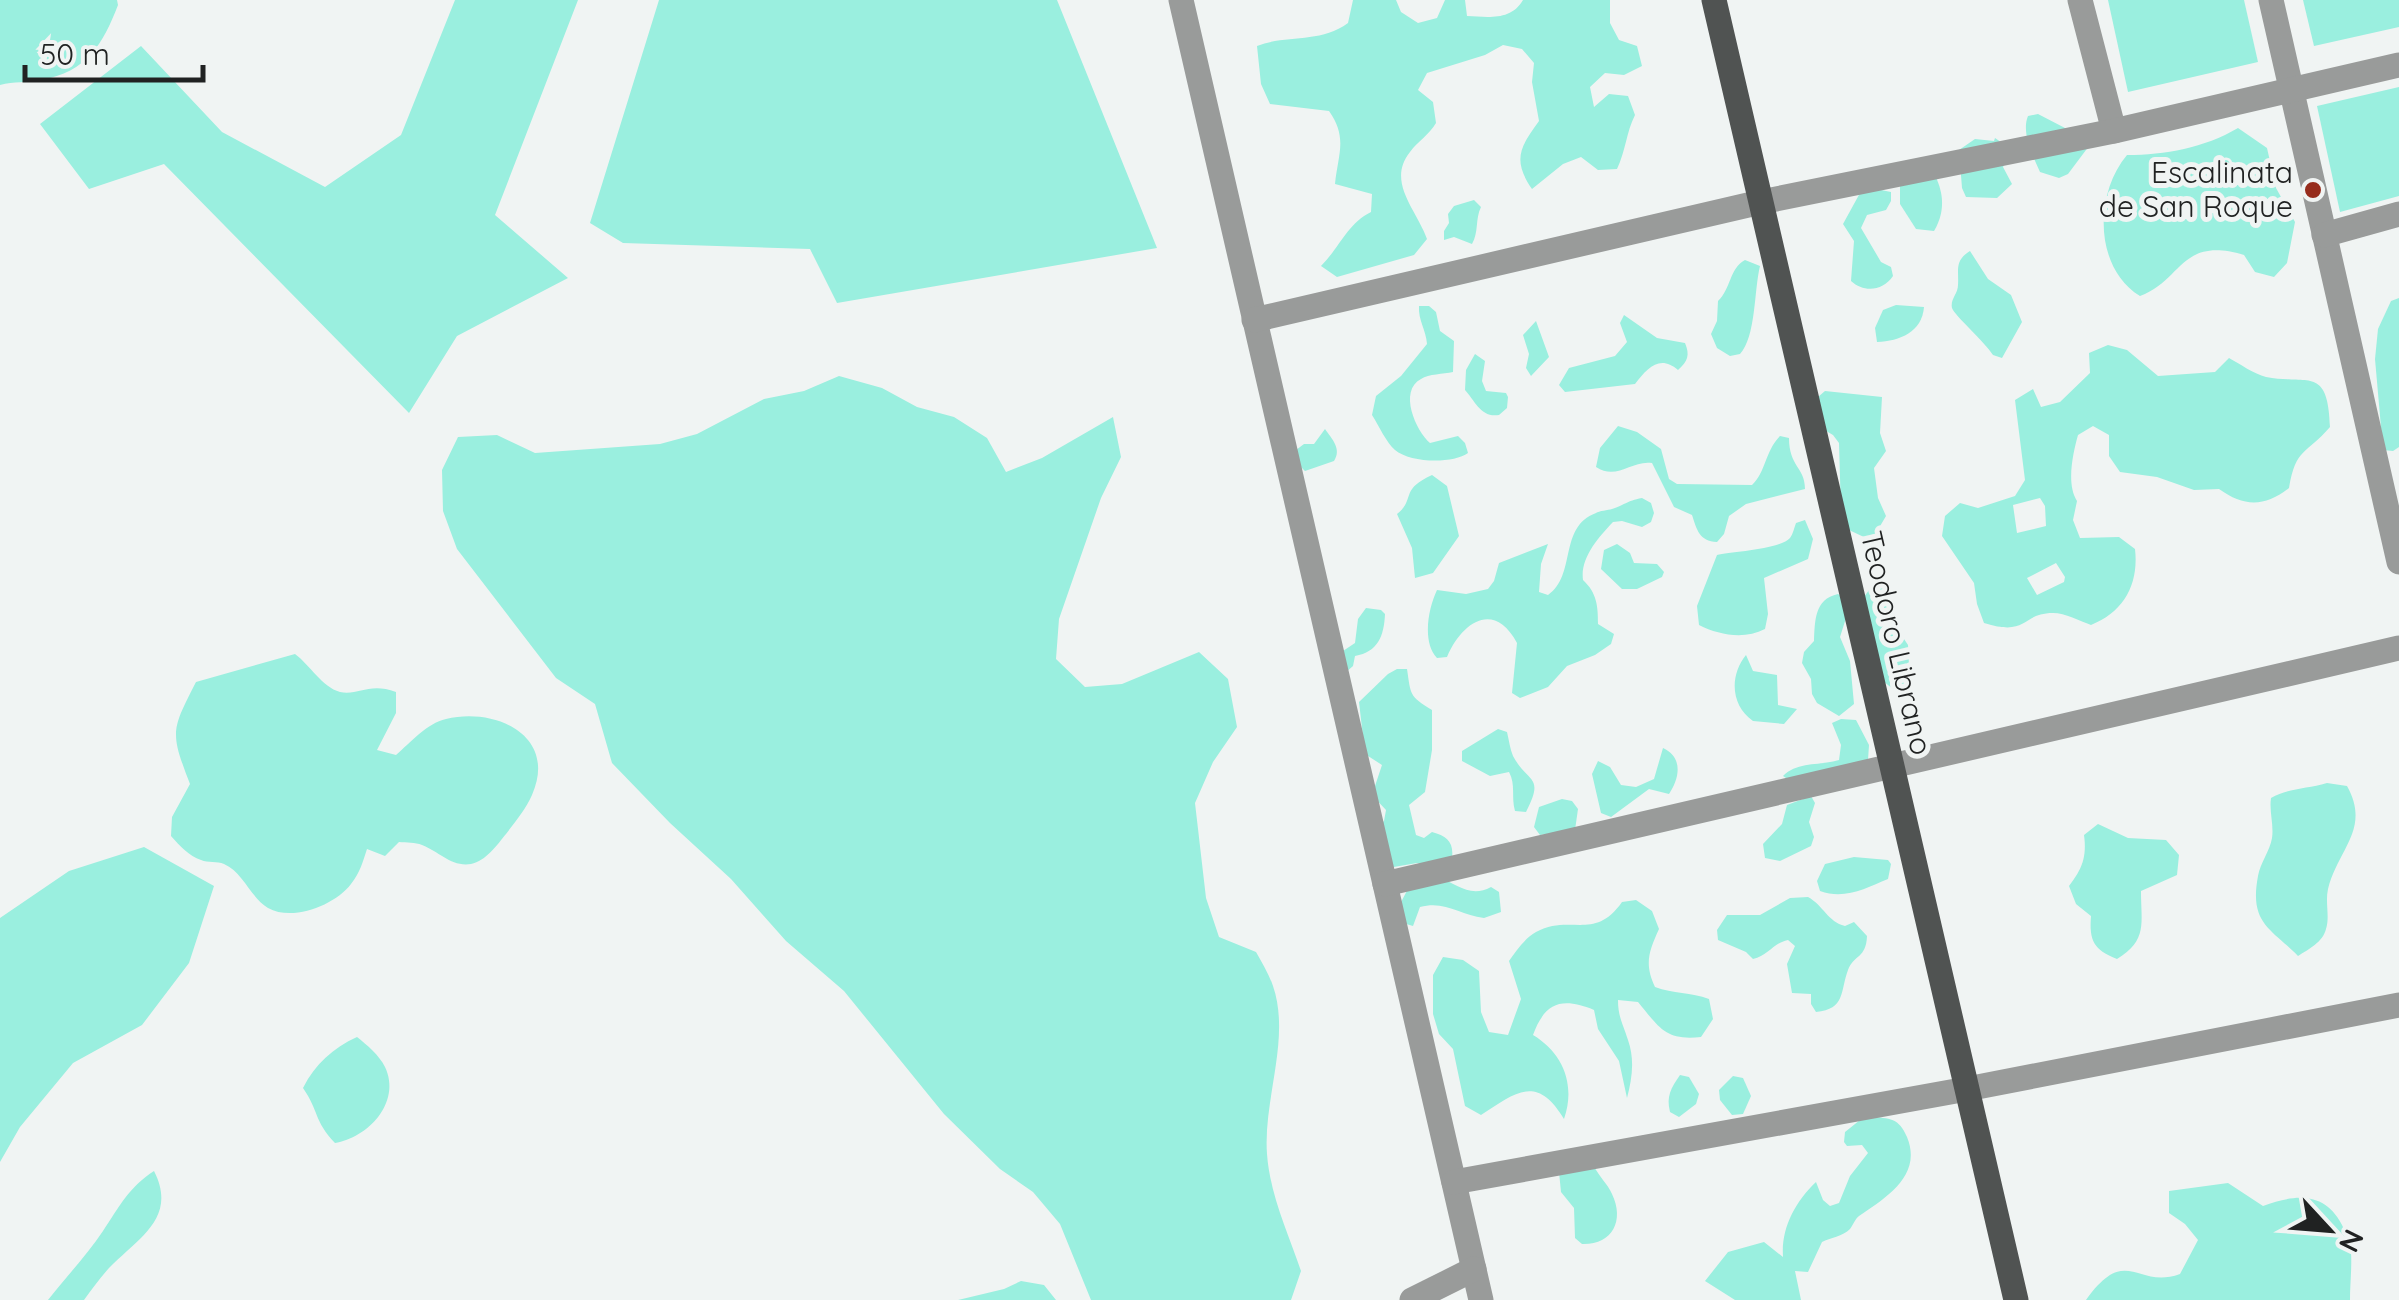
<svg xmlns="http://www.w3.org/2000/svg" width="2399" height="1300" font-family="Quicksand,sans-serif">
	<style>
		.green { fill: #9aefdf; fill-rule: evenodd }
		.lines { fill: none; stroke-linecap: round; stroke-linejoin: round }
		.minor { stroke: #999b9a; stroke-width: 25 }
		.major { stroke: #505352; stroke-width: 25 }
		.poi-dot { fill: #972d1d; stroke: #f0f4f3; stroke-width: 4 }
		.labels { text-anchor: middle; stroke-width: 10; stroke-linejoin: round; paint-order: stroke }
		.poi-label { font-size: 30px; fill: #202222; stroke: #f0f4f3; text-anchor: end }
		.street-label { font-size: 30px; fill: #202222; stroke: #f0f4f3 }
	</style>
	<rect width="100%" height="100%" fill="#f0f4f3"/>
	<g class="green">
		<path d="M0 0H117L118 5C103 44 87 72 41 80 27 83 14 81 0 85Z"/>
		<path d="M455 0H578L495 215 568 278 457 336 409 413 164 164 89 189 40 124 141 46 222 132 325 187 401 135Z"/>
		<path d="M659 0H1057L1157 248 837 303 810 249 623 243 590 223Z"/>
		<path d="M1353 0H1396L1401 12 1418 23 1437 18 1445 0H1465L1467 16C1488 17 1511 21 1523 0H1610V23L1619 40 1637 46 1642 66 1624 75 1605 73 1590 87 1594 107 1609 94 1628 96 1635 115C1626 133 1626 150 1617 169L1598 170 1581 157 1563 164 1532 189C1512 160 1520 147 1539 121L1532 82 1534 63 1522 49 1503 45 1485 55 1427 73 1418 90 1433 102 1436 123C1429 135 1418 141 1410 152 1386 182 1417 210 1427 239L1414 255 1337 277 1321 266C1340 247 1347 224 1371 212L1372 194 1335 184C1338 154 1348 138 1329 111L1270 104 1261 84 1257 46C1288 34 1319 44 1348 23Z"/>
		<path d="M2108 0H2244L2258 62 2128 92Z"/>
		<path d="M2303 0H2399V27L2314 46Z"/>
		<path d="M2399 87V196L2340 212 2317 106Z"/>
		<path d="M2038 114 2092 142 2068 174 2059 178 2040 172C2033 156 2021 133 2028 116Z"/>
		<path d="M2238 128 2267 148 2276 188 2295 222 2287 263 2274 277 2255 272 2244 255C2180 236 2183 280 2140 296 2094 268 2094 194 2127 155 2165 155 2204 148 2238 128Z"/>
		<path d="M1995 138 2011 149 2003 167 2012 184 1997 198 1966 197 1962 188 1959 150 1975 139 1994 141Z"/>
		<path d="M1931 168C1943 188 1947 209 1934 231L1916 229 1900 204V172Z"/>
		<path d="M1876 189 1891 192V201L1886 210 1867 215 1861 228 1881 262 1891 267 1893 276C1883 291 1864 293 1851 281L1854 241 1843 224 1860 193Z"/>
		<path d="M1474 200 1481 207C1475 219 1479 232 1472 244L1454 237 1444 240V231L1449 223 1448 214 1454 206Z"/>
		<path d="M1970 251 1988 279 2011 295 2022 322 2002 358 1993 355C1985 342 1954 315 1952 308 1950 299 1958 294 1958 285 1959 270 1954 261 1970 251Z"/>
		<path d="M1745 260 1760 266C1754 290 1756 337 1740 354L1730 356 1717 348 1711 334 1717 321 1718 301C1731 289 1729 269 1745 260Z"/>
		<path d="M2399 298V447L2393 451 2383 450 2375 359 2378 329 2391 301Z"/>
		<path d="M1896 305 1924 307C1922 332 1900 341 1877 342L1875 328 1883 310Z"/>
		<path d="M1419 306H1429L1436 312 1440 331 1454 341 1453 372C1443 374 1429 374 1421 379 1398 391 1416 431 1430 443L1458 436 1465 443 1468 453C1453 464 1410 463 1395 450 1386 442 1379 426 1372 415L1376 396 1401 376 1427 344C1426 330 1418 320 1419 306Z"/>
		<path d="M1624 315 1657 338 1685 343C1690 355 1688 361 1678 370 1660 354 1647 368 1635 384L1565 392 1559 385 1569 368 1615 356 1627 342 1620 323Z"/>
		<path d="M1536 321 1549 357 1531 376 1526 368 1529 354 1523 335Z"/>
		<path d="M2108 345 2127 350 2158 376 2215 372 2229 358C2240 364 2254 374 2266 377 2308 385 2328 365 2330 427 2306 455 2296 447 2289 488 2265 507 2244 507 2219 489L2194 490 2157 477 2120 472 2109 456V435L2093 426 2078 435C2073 453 2066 484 2077 501L2073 520 2080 538 2119 537 2135 549C2139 584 2124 612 2091 625 2080 621 2065 613 2053 613 2021 613 2029 637 1984 623L1977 604 1974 583 1942 536 1945 516 1960 503 1978 508 2015 496 2025 480 2015 400 2033 389 2041 407 2060 402 2090 373 2089 353ZM2040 498 2045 506 2046 526 2017 533 2013 505ZM2056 563 2065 577 2064 582 2037 595 2027 578Z"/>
		<path d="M1475 354 1485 361 1482 381 1486 391 1506 393 1508 397 1507 408 1499 415C1481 418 1475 401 1465 390L1466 370Z"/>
		<path d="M839 376 882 388 917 407 954 417 987 438 1006 472 1042 458 1113 417 1121 457 1101 498 1059 619 1056 659 1085 687 1122 684 1199 652 1228 679 1237 727 1213 762 1195 803 1206 898 1219 937 1256 952C1262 963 1269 974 1273 986 1291 1039 1263 1099 1267 1154 1270 1195 1288 1233 1301 1271L1291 1300H1091L1060 1224 1033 1192 1000 1169 944 1114 844 991 786 941 731 879 670 823 612 763 595 704 556 678 457 549 443 511 442 470 458 437 497 435 535 453 660 444 697 434 764 399 804 391Z"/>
		<path d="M1825 391 1882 397 1880 433 1886 451 1874 468 1878 498 1886 516 1876 533 1866 538 1849 530 1841 512 1839 443 1833 435 1816 425 1818 397Z"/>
		<path d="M1618 426 1637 432 1661 449 1669 479 1677 484 1752 485C1766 472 1765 451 1780 436L1789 438C1789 467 1805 467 1805 489L1746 504 1729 516 1724 534 1717 542C1699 541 1697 530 1692 515L1674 507 1652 463C1631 460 1617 481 1596 467L1600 448Z"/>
		<path d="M1325 429C1332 439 1342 449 1334 461L1305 471 1298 464 1296 450 1304 444H1314Z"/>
		<path d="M1432 475 1447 486 1459 536 1433 573 1415 578 1412 548 1397 514C1416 499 1399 490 1432 475Z"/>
		<path d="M1642 498 1651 503 1654 513 1651 522 1642 527 1622 521 1613 522C1598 538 1580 558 1583 580 1597 593 1598 606 1598 624L1614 634 1611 644 1595 655 1567 666 1548 687 1520 698 1512 693 1517 643C1494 600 1462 622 1447 657L1437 658C1422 642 1428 609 1437 590L1466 594 1488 589 1494 581 1499 563 1548 544 1541 564 1539 592 1548 595C1577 575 1558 527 1596 513 1599 511 1608 510 1612 509 1625 505 1626 501 1642 498Z"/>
		<path d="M1805 520 1813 539 1808 559 1764 578 1768 614 1765 629C1744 640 1719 635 1699 625L1697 606 1717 555C1730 552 1781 549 1790 538 1793 534 1794 528 1796 523Z"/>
		<path d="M1617 544 1630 553 1634 563 1657 564 1664 572 1662 577 1637 589H1622L1601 569 1604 550Z"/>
		<path d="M1872 586H1881L1892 600V621L1908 645 1910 686 1901 703 1898 693 1883 681 1871 655 1872 625 1861 601Z"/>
		<path d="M1838 594 1842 597 1846 618 1840 637 1850 661 1854 704 1839 716 1817 703 1812 694 1811 679 1802 663 1804 652 1814 641C1815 622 1814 599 1838 594Z"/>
		<path d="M1366 608 1381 610 1385 614C1384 636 1378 652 1355 656L1353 666 1345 673 1343 651 1355 643 1358 619Z"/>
		<path d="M295 654C310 665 322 687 340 692 358 696 369 682 396 692V713L377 750 396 755C410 743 427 723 446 719 496 707 558 736 532 795 526 809 515 822 506 834 497 845 486 861 471 864 451 867 440 852 422 845 415 842 407 843 399 842L385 856 367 849C363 861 360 873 351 884 335 905 293 922 268 908 250 897 243 872 224 864 217 861 208 863 201 860 189 856 180 846 171 836L172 817 190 784C170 732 171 731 196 682Z"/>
		<path d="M1746 655 1753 671 1777 675 1778 705 1797 709 1784 724 1753 721C1731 706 1729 676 1746 655Z"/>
		<path d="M1397 669H1407C1411 695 1409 696 1432 710V750L1425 792 1409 805 1416 835 1424 838 1432 832C1447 836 1454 842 1452 858L1438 868 1417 863 1388 868 1377 828 1384 821 1386 810 1372 795 1382 765 1365 754 1359 702 1388 674Z"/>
		<path d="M1841 719 1856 720 1869 745 1868 760 1792 782 1783 776C1798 761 1820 766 1839 760L1841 745 1832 723Z"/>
		<path d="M1498 729 1507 732C1509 740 1510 749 1513 756 1528 784 1545 775 1526 812L1515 811C1511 797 1516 785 1509 772L1490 776 1462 761V751Z"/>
		<path d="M1663 748C1683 757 1680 778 1669 794L1649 789 1611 817 1601 813 1592 774 1598 761 1610 767 1621 785 1636 787 1654 779Z"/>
		<path d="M2327 783 2347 786C2371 829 2338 849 2328 889 2325 902 2330 917 2326 929 2323 942 2309 949 2298 956 2271 928 2249 924 2258 876 2260 863 2270 851 2272 838 2274 825 2269 811 2271 798 2289 788 2307 789 2327 783Z"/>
		<path d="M1811 796 1815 803 1809 822 1814 837 1811 846 1780 861 1765 858 1763 844 1782 824 1787 805Z"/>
		<path d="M1562 799 1572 801 1578 809 1575 830 1540 835 1534 827 1539 807Z"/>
		<path d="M2098 824 2128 838 2166 840 2179 855 2177 875 2141 891C2141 924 2148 940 2117 959 2094 950 2089 941 2091 916L2076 904 2069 886C2082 869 2087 857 2084 835Z"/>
		<path d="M144 847 214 886 189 963 142 1025 73 1063 20 1127 0 1162V918L69 871Z"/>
		<path d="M1854 857 1888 860 1891 864 1888 879C1866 888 1845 900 1820 891L1817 881 1825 864Z"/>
		<path d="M1438 876C1457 885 1471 898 1491 887L1499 892 1501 912 1484 918C1460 915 1445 900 1420 907L1413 926 1403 923 1400 904 1410 885Z"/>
		<path d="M1808 897C1823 905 1828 922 1845 926L1854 922 1867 936C1866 959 1854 954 1848 970 1840 991 1846 1009 1816 1012L1811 1004V994L1792 993 1787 964 1795 946 1788 940C1773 943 1768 956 1753 959L1746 952 1718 940 1717 930 1727 915H1760L1790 898Z"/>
		<path d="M1636 900 1652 911 1659 929C1649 951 1644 964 1655 987 1673 994 1691 992 1709 999L1713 1019 1701 1037C1665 1041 1659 1027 1638 1002L1618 1000C1618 1017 1623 1024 1628 1040 1635 1060 1632 1079 1627 1098L1619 1061 1598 1029 1594 1010C1562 997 1545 1002 1533 1035 1563 1053 1576 1085 1564 1119 1537 1074 1516 1092 1481 1115L1465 1106 1453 1049 1439 1034 1433 1014V975L1443 957 1463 960 1479 971 1481 1012 1489 1032 1508 1035 1521 999 1509 961C1516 951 1525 938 1536 932 1570 913 1594 942 1622 902Z"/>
		<path d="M357 1037C367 1045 379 1055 385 1067 402 1103 367 1138 335 1143 314 1121 319 1111 303 1088 315 1064 333 1048 357 1037Z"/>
		<path d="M1680 1075 1689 1077 1699 1094 1696 1104 1679 1117 1670 1112C1666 1096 1671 1088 1680 1075Z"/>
		<path d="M1733 1076 1743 1078 1751 1096 1743 1114 1732 1115 1720 1100 1719 1090Z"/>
		<path d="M1870 1117C1890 1118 1899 1118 1907 1137 1923 1176 1885 1198 1859 1216 1855 1219 1853 1225 1850 1229 1843 1236 1830 1238 1822 1242L1808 1272 1795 1271 1801 1300H1735L1705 1281 1728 1252 1764 1242 1783 1257C1781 1228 1795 1202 1816 1182L1823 1200 1830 1206 1839 1203 1850 1176 1868 1153 1862 1145 1847 1146 1844 1142 1845 1132 1860 1120Z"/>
		<path d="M1594 1166C1599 1177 1608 1184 1612 1194 1625 1221 1612 1245 1582 1244L1575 1238 1574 1208 1561 1192 1559 1172Z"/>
		<path d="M154 1171C178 1218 138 1238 109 1268 100 1278 92 1289 84 1300H48C66 1277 87 1255 103 1231 119 1207 129 1187 154 1171Z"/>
		<path d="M2228 1183 2263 1206C2298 1193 2327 1192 2344 1229 2347 1237 2351 1244 2351 1252 2352 1267 2350 1284 2350 1300H2086C2127 1243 2136 1290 2180 1274L2198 1240 2185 1224 2169 1213V1191Z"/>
		<path d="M1021 1281 1044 1285 1056 1300H958L1004 1289Z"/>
	</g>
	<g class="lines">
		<g class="minor">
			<path d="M1181 0 1481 1300"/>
			<path d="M2080 0 2114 131"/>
			<path d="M2271 0 2399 562"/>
			<path d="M2324 235 2399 214"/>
			<path d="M1254 320 1761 202 2114 131 2399 65"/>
			<path d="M1385 884 2399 648"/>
			<path d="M1454 1182 1967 1089 2399 1005"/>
			<path d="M1412 1300 1474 1269"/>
		</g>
		<path class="major" d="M1714 0 2016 1300"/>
	</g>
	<circle class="poi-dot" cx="2313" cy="190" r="10"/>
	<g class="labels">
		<g class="poi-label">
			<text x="2293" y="183">Escalinata<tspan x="2293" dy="34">de San Roque</tspan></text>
		</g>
		<g class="street-label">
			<text transform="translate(1896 643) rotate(77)" y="10">Teodoro Librano</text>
		</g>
	</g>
	<g transform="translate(2329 1230) rotate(116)" stroke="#f0f4f3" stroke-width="8" paint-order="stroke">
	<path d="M0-8L18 38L0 25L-18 38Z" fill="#202222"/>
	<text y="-15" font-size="28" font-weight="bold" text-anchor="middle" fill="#202222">N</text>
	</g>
	<path d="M25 65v15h178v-15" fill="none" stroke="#202222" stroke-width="5"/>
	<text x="40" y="65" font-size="30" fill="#202222" stroke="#f0f4f3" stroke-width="8" paint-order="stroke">50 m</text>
</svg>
